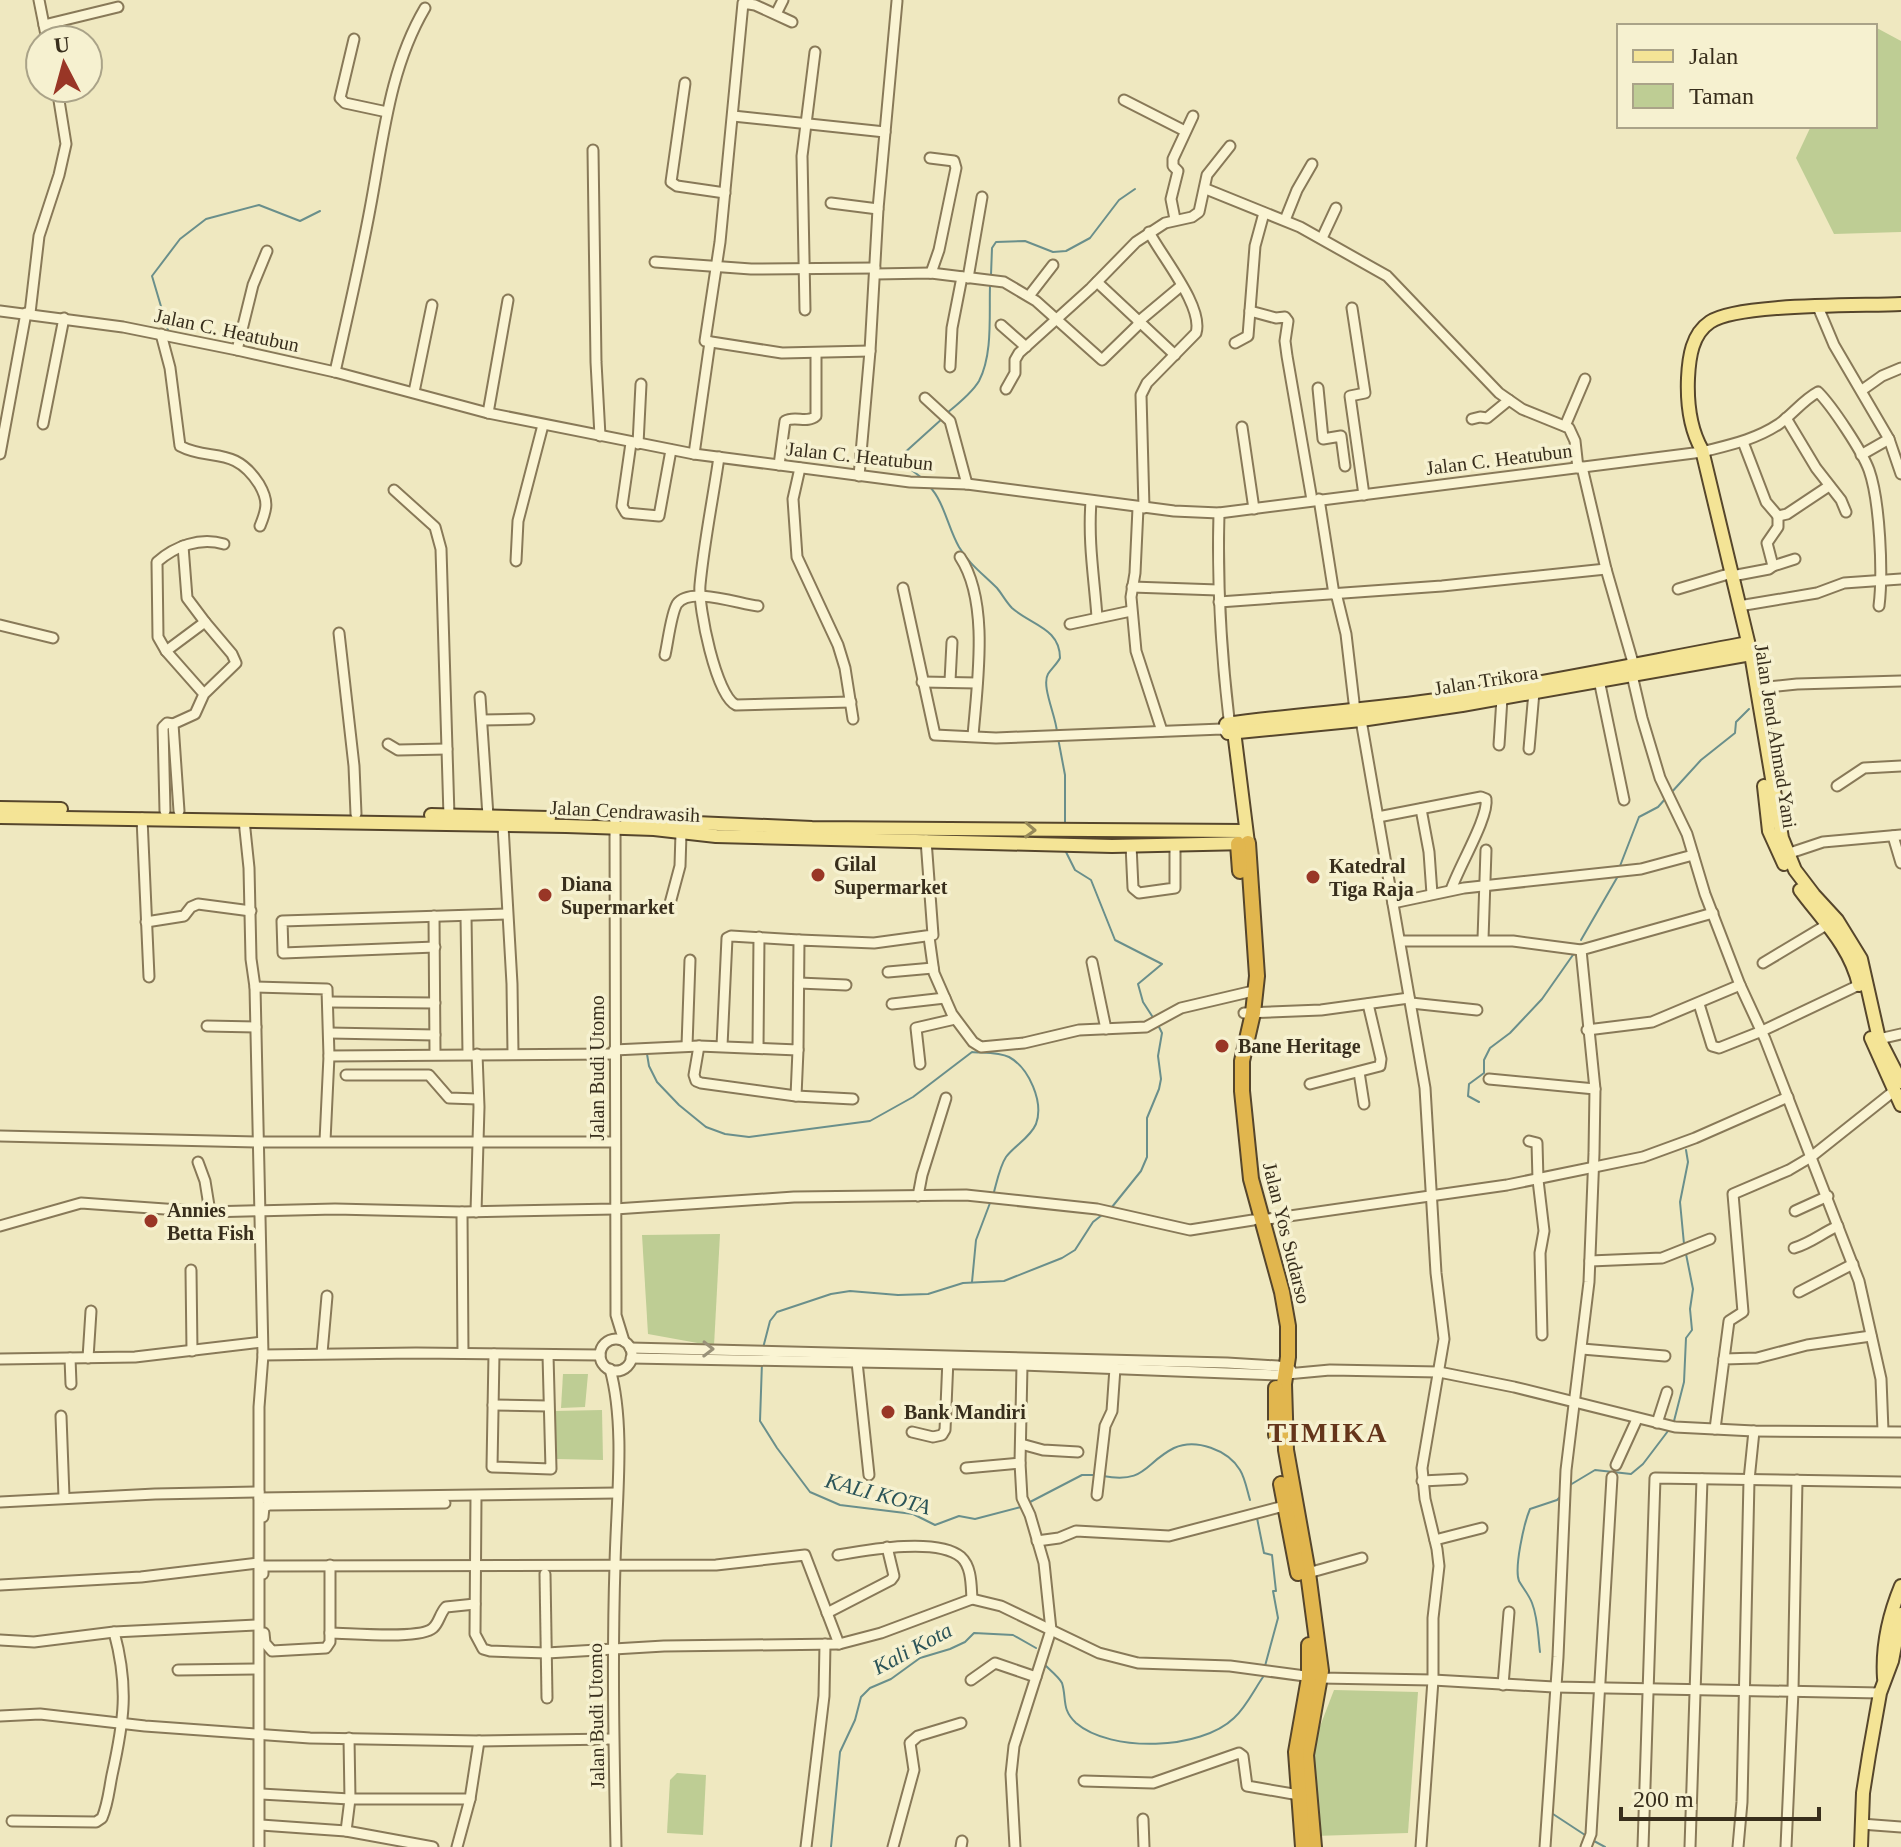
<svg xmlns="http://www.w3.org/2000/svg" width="1901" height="1847" font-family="Georgia,serif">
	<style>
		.green { fill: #becd94 }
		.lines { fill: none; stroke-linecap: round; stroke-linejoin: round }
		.stream { stroke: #6a8f8b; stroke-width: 2 }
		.minor-casing { stroke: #887958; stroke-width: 13 }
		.major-casing { stroke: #56462c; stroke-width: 16 }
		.highway-casing { stroke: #56462c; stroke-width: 18 }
		.minor { stroke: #faf4d3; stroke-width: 9 }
		.major { stroke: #f4e496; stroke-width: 12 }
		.highway { stroke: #e1b64e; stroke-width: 14 }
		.oneway { stroke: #968959 }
		.oneway2 { stroke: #999178 }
		.poi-dot { fill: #993626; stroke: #f6f1d0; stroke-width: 3 }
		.labels { text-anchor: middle; stroke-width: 7; stroke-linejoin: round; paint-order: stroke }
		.street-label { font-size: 20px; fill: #382e1c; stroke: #f6f1d0 }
		.poi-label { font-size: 20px; font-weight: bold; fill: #382e1c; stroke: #f6f1d0; text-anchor: start }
		.water-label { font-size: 22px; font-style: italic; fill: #2b5458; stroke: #f6f1d0 }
		.district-label { font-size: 28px; font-weight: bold; letter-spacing: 2px; fill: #65351b; stroke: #f6f1d0 }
	</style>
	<rect width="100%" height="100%" fill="#efe8c0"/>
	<g class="green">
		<path d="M1875 27 1901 41V232L1834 234 1796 158 1811 126H1875Z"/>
		<path d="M720 1234 714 1346 648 1334 642 1235Z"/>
		<path d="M563 1374H588L585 1407 561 1408Z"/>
		<path d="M602 1410 603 1460 557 1459 554 1411Z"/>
		<path d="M1334 1690 1418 1692 1408 1833 1315 1836 1309 1755Z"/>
		<path d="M677 1773 706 1775 703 1835 667 1833 670 1780Z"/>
	</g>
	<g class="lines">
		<g class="stream">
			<path d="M991 275 992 248 996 242 1025 241 1053 252 1066 251 1090 238 1119 200 1135 189"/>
			<path d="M168 330 152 276 180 239 206 219 259 205 300 221 320 211"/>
			<path d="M947 413C958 404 972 393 979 381 993 354 989 315 990 286"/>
			<path d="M922 478 901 462 902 455 943 418"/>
			<path d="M929 486C944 501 948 528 959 547 969 564 983 574 997 588 1002 594 1006 602 1012 608 1031 625 1060 628 1060 658 1057 664 1051 669 1048 674 1041 686 1056 716 1057 732"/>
			<path d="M1058 738 1065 775V823"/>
			<path d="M1670 794 1701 760 1735 733 1736 722 1749 709"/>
			<path d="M1065 850 1075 870 1091 880 1115 940 1162 964 1138 984 1143 1002 1154 1019"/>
			<path d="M1620 866 1639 817 1658 807 1666 798"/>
			<path d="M1581 940 1618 876"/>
			<path d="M647 1054 649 1066 657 1082 679 1105 706 1127 725 1134 749 1137 870 1121 913 1097 972 1052C982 1053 999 1052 1009 1057 1029 1068 1044 1102 1036 1124 1030 1138 1015 1145 1006 1157 1000 1166 997 1181 994 1192"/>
			<path d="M1479 1102 1468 1096 1469 1084 1484 1073V1060L1490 1048 1510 1033 1542 999 1575 952"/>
			<path d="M1112 1207 1141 1171 1147 1157V1118L1159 1089 1161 1079 1158 1056 1162 1033 1159 1027"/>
			<path d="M1684 1244 1680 1202 1688 1162 1686 1150"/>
			<path d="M972 1282 976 1240 990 1203"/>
			<path d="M763 1348 770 1321 777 1312 831 1294 850 1291 898 1295 928 1294 963 1283 1004 1281 1062 1258 1075 1250 1093 1222 1102 1215"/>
			<path d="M762 1362 760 1421 777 1448 810 1492 840 1505 913 1514 935 1525 959 1516 975 1519 1021 1507"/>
			<path d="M1674 1421 1684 1382 1686 1338 1692 1330 1690 1309 1693 1289 1686 1254"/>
			<path d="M1103 1476C1146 1484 1144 1463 1174 1448 1196 1438 1228 1450 1240 1470 1245 1478 1247 1490 1250 1500"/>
			<path d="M1570 1485 1595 1470 1631 1474 1643 1464 1668 1431"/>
			<path d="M1030 1502 1082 1475H1096"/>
			<path d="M1257 1518 1264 1553 1272 1555 1276 1591H1273L1278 1618 1265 1666"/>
			<path d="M1540 1652C1538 1636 1538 1618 1532 1603 1529 1595 1523 1588 1519 1581 1514 1568 1524 1523 1530 1509L1557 1500 1561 1496"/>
			<path d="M1045 1665C1050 1670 1059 1677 1062 1683 1067 1699 1061 1709 1076 1723 1111 1753 1201 1750 1234 1718 1246 1707 1254 1690 1263 1677"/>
			<path d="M1553 1814 1585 1835"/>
			<path d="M1594 1841 1605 1847"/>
			<path d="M831 1847 840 1752 855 1720 861 1697 870 1688 891 1679 920 1658 950 1649 965 1642 974 1633 1013 1635 1036 1648"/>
		</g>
		<g class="minor-casing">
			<g id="minor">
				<path d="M39 0 47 40"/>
				<path d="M776 14 783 0"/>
				<path d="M792 22 755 5 743 3 720 242 705 341 782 353 870 351"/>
				<path d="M44 25 118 7"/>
				<path d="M354 39 340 98 345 103 387 112"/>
				<path d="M685 83 671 182 677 186 725 193"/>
				<path d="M1124 100 1185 131"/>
				<path d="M733 116 885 132"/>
				<path d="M593 150 596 362 600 436"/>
				<path d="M930 158 954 161 956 168 939 250 931 273"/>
				<path d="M1206 189 1300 227 1387 276 1499 393 1522 409 1569 428 1575 441 1578 468"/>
				<path d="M831 203 878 209"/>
				<path d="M1175 219 1171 199 1178 171 1173 166V159L1193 116"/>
				<path d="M1285 220 1297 190 1312 164"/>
				<path d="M1322 238 1336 208"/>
				<path d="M655 262 751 269 875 268"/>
				<path d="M875 274 931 273 1004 282 1036 301 1102 360 1140 323"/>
				<path d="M968 278 982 197"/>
				<path d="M1097 282 1175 355"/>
				<path d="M1029 296 1053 265"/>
				<path d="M1818 307 1834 345 1889 439 1901 474"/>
				<path d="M1352 308 1365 393 1350 396 1364 495"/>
				<path d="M805 310 802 156 815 52"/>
				<path d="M0 311 123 327 237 350 335 372 488 413 694 454 910 482 967 484 1174 511 1219 513 1702 452C1729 445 1755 440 1779 424 1793 414 1803 400 1818 392 1832 406 1862 451 1869 470 1880 501 1883 573 1879 606"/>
				<path d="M1250 311 1276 318 1285 317 1288 321 1285 341 1287 356 1312 500"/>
				<path d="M30 313 39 236 59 175 66 144 57 88"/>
				<path d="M1138 322 1181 286"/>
				<path d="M1001 325 1026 347"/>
				<path d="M161 334 170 368 180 446C210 462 234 445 259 484 269 501 267 509 260 526"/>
				<path d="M1235 343 1248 336 1255 246 1264 213"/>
				<path d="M237 350 253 285 267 251"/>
				<path d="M950 367 952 328 962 277"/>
				<path d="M335 372C347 318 360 263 370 209 383 141 389 69 425 8"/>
				<path d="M1318 388 1323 439 1341 436 1345 466"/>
				<path d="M1865 388 1882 376 1901 368"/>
				<path d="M1006 389 1015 373V360L1019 353 1091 288 1136 242 1165 223 1192 217 1199 212 1207 175 1230 146"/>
				<path d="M414 392 432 305"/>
				<path d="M925 398 950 421 967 484"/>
				<path d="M488 413 508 300"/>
				<path d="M1786 418 1816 468 1841 500 1846 512"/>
				<path d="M1472 419 1480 417 1487 418 1509 400"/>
				<path d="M43 424 64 318"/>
				<path d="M1565 426 1585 379"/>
				<path d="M1242 427 1254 509"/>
				<path d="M1743 442 1766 502 1778 516 1787 514 1829 486"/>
				<path d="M631 443 622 506 626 513 659 516 671 450"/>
				<path d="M638 444 641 384"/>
				<path d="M0 454 26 313"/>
				<path d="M694 454 710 342"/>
				<path d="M1861 455 1889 439"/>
				<path d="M719 457C713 499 704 542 700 585 698 607 716 696 736 705L851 702"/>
				<path d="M779 465 785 421C795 415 807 424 816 416V353"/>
				<path d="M1582 467 1606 569 1634 666"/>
				<path d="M800 468 793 499 797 557 838 645 845 668 853 719"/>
				<path d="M859 476 870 351 878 209 897 1"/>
				<path d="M394 490 435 527 441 549 449 816"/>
				<path d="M1319 499 1334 594"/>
				<path d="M1091 501C1088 543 1094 576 1097 617"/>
				<path d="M1138 508 1135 573 1131 597 1136 651 1162 731"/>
				<path d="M1144 508 1141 395 1147 383 1196 333C1204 307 1162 257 1149 232"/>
				<path d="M1219 513C1217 582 1221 651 1229 719L1233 723"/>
				<path d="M183 546 187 598 205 622"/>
				<path d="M960 557C990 602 977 684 973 736"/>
				<path d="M516 561 518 521 543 425"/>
				<path d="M1773 566 1795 559"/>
				<path d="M1732 576 1769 569 1773 566 1767 543 1778 527V516"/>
				<path d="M1132 587 1218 590"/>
				<path d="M903 588 935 735 996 738 1222 729 1227 733"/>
				<path d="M1678 589 1725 575"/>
				<path d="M1336 593 1346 634 1355 711"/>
				<path d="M1219 602 1442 586 1606 569"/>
				<path d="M1739 606 1817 593 1844 583 1901 579"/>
				<path d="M1070 624 1131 611"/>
				<path d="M0 625 53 638"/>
				<path d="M339 633 354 766 356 814"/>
				<path d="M166 651 158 637 157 562C175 546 200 537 224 544"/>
				<path d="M665 655C668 642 671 614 677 604 690 586 739 604 758 606"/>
				<path d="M1598 675 1624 800"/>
				<path d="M1632 675 1642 718 1660 778 1687 834 1705 894 1740 985 1765 1039 1859 1281 1881 1379 1883 1431"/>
				<path d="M950 681 952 642"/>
				<path d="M922 682 977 683"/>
				<path d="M1758 688 1797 684 1901 681"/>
				<path d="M480 697 488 816"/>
				<path d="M482 720 529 719"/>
				<path d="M1361 720 1425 1088 1436 1273 1444 1339 1422 1468 1425 1499 1437 1549 1439 1566 1433 1618V1680L1421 1847"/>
				<path d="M388 744 398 750 447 749"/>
				<path d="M1499 745 1502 698"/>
				<path d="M1529 749 1534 692"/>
				<path d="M1837 786 1864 768 1901 766"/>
				<path d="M1421 809 1429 852 1432 894"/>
				<path d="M165 811 163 727 167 723 173 724"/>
				<path d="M179 811 173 724 195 714 204 694 236 663 232 654 205 622 166 651 204 694"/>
				<path d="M1378 817 1481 797 1486 799C1489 817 1458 868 1451 890"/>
				<path d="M142 818 149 977"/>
				<path d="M244 820 249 868 251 959 255 987 263 1355 259 1407V1847"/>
				<path d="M615 820 616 1315 624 1341"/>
				<path d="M503 826 512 984 513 1053"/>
				<path d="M1893 836 1901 863"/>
				<path d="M1131 845 1133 888 1139 893 1175 888V846"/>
				<path d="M1787 854 1823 842 1901 835"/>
				<path d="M1393 903 1464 888 1641 869 1693 855"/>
				<path d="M669 907 680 866 681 833"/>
				<path d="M434 916 435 1053"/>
				<path d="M466 916 468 1054"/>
				<path d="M146 922 184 916 191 907 198 904 251 911"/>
				<path d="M929 937 934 973 952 1014 973 1042 981 1047 1024 1043 1079 1030 1146 1027 1181 1008 1249 992"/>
				<path d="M1483 939 1486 850"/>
				<path d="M1401 941H1513L1581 950"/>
				<path d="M435 947 283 953 282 921 507 914"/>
				<path d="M1092 962 1106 1029"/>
				<path d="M1763 963 1828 924"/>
				<path d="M888 972 933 968"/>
				<path d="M799 983 846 985"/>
				<path d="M255 987 327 989 329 1056 325 1141"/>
				<path d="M329 1002 435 1003"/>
				<path d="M1411 1003 1477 1010"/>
				<path d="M892 1004 945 998"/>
				<path d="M1699 1004 1712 1046 1719 1048 1762 1031 1859 985"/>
				<path d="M1244 1013 1321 1010 1409 998"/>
				<path d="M207 1026 256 1027"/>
				<path d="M1587 1030 1652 1022 1740 985"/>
				<path d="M329 1033 435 1035"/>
				<path d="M1879 1039 1901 1034"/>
				<path d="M687 1046 690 960"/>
				<path d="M699 1046 694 1075 696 1081 701 1083 796 1096 853 1099"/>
				<path d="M722 1046 727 938 731 936 799 940"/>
				<path d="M758 1048 759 937"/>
				<path d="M614 1050 699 1046 798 1050 799 940 874 943 933 935 926 840"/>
				<path d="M329 1056 614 1054"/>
				<path d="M920 1064 916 1028 955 1019"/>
				<path d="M1359 1072 1364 1104"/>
				<path d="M346 1075H429L449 1098 478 1099"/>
				<path d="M1489 1079 1595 1089"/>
				<path d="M1310 1084 1380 1066 1381 1059 1368 1004"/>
				<path d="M796 1096 798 1050"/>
				<path d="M0 1136 257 1142H615"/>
				<path d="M1529 1141 1537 1143 1538 1180 1544 1231 1540 1253 1542 1335"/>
				<path d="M198 1162 205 1181 210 1212"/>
				<path d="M918 1196 922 1175 946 1098"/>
				<path d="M1795 1211 1828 1196"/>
				<path d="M462 1212 463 1353"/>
				<path d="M476 1212 479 1107 477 1054"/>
				<path d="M1261 1220 1507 1185 1643 1157 1695 1138 1788 1097"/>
				<path d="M0 1226 81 1203 207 1212 335 1209 462 1212 615 1209 794 1197 966 1195 1097 1209 1190 1230 1253 1220"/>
				<path d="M1794 1248C1811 1243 1822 1233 1838 1226"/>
				<path d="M1590 1261 1662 1258 1710 1239"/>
				<path d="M191 1270 192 1351"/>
				<path d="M1799 1292 1853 1264"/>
				<circle cx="616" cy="1355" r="16"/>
				<path d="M630 1348 1227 1363 1278 1366 1291 1370"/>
				<path d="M1582 1349 1665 1356"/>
				<path d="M322 1353 327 1296"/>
				<path d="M494 1354 492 1467 551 1469 548 1355"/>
				<path d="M263 1355 416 1353 600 1355"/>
				<path d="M70 1358 71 1384"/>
				<path d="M88 1358 91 1311"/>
				<path d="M631 1358 1022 1365 1276 1375 1330 1370 1439 1372 1514 1387 1675 1427 1754 1431 1901 1432"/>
				<path d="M0 1359 135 1357 262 1342"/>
				<path d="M1724 1359 1729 1321 1743 1312 1733 1194 1789 1170 1811 1157 1894 1091"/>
				<path d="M857 1362 869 1475"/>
				<path d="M610 1369C626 1426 616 1505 615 1565 612 1659 614 1753 616 1847"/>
				<path d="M493 1405 548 1406"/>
				<path d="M61 1416 64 1497"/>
				<path d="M1657 1423 1667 1392"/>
				<path d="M1715 1429 1724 1359 1757 1358 1807 1345 1871 1336"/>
				<path d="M912 1432 933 1437 942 1435 945 1430 948 1359"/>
				<path d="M1021 1444 1043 1450 1078 1452"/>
				<path d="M1616 1465 1637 1419"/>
				<path d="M966 1468 1020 1463"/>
				<path d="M1422 1481 1462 1479"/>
				<path d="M1097 1495 1105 1426 1112 1411 1115 1368"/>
				<path d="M476 1496 475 1634 483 1649 490 1651 547 1653 664 1646 839 1644 881 1633 972 1599 1001 1606 1099 1653 1138 1663 1230 1666 1320 1678 1433 1680 1554 1687 1880 1693"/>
				<path d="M259 1498 617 1493"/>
				<path d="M0 1502 155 1494 259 1492"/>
				<path d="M263 1517 264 1507 269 1505 445 1503"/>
				<path d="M1435 1540 1482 1528"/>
				<path d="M1037 1541 1059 1538 1076 1531 1169 1536 1284 1506"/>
				<path d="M838 1555C867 1550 937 1537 961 1557 972 1567 971 1586 972 1599"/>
				<path d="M1308 1573 1362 1558"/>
				<path d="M263 1574V1566H266L716 1565 805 1555 839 1644"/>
				<path d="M545 1574 547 1698"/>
				<path d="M0 1585 141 1577 258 1563"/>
				<path d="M827 1613 891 1580 894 1576 887 1547"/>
				<path d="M264 1633 265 1643 272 1651 326 1648 330 1642V1565"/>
				<path d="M330 1633C350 1633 420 1640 433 1628 439 1623 440 1613 446 1607L475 1604"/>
				<path d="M0 1640 34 1642 114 1632 258 1625"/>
				<path d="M178 1670 258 1669"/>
				<path d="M971 1680 995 1663 1036 1677"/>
				<path d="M1503 1685 1509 1612"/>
				<path d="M0 1716 40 1714 145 1726 310 1738 479 1741 613 1739"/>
				<path d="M1084 1781 1153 1783 1239 1753 1243 1756 1247 1786 1299 1795"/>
				<path d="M261 1794 350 1799H470L479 1741"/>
				<path d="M1143 1819 1144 1847"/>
				<path d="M12 1821 96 1822 102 1818C108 1804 109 1790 112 1775 124 1721 129 1687 114 1632"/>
				<path d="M1861 1824 1901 1827"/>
				<path d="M261 1825 346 1831 433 1847"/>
				<path d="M346 1831 350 1799 349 1738"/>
				<path d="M457 1847 470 1799"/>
				<path d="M806 1847 824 1696 825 1644"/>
				<path d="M893 1847 914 1770 910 1743 918 1736 961 1723"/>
				<path d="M961 1847 962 1841"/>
				<path d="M1015 1847 1011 1774 1014 1746 1051 1630 1044 1563 1030 1515 1022 1498 1020 1463 1022 1365"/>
				<path d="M1545 1847 1558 1657 1566 1470 1589 1282 1594 1153 1595 1089 1581 950 1713 913"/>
				<path d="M1586 1847 1591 1834 1612 1477"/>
				<path d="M1643 1847 1655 1478 1901 1482"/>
				<path d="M1690 1847 1702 1479"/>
				<path d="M1738 1847 1742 1802 1749 1480 1754 1431"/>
				<path d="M1786 1847 1793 1691 1797 1480"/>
			</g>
		</g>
		<g class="major-casing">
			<g id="major">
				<path d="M1901 304C1861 306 1738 303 1710 322 1692 334 1689 357 1688 378 1687 402 1690 429 1702 450L1751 654 1782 838 1795 870 1814 895 1837 920 1861 959 1879 1039 1901 1082"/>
				<path d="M1226 724C1297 714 1371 710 1443 699 1545 683 1646 662 1748 643"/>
				<path d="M1228 733 1361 720 1462 705 1751 654"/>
				<path d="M1764 786 1769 831 1784 864"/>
				<path d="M0 808 61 809"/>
				<path d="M431 815 549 818"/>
				<path d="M0 817 566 826 654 829 716 836 1112 846 1248 843 1233 723"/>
				<path d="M627 820 812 828 1245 831"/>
				<path d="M1800 890C1823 921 1850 946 1859 985"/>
				<path d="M1871 1038 1901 1105"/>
				<path d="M1884 1678C1882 1647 1889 1615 1901 1586"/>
				<path d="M1861 1847 1863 1793 1869 1755 1880 1693 1892 1661 1901 1614"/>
			</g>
		</g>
		<g class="highway-casing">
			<g id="highway">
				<path d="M1248 843 1257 976 1253 1013 1242 1061V1091L1251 1179 1282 1292 1288 1326V1357L1284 1384 1286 1450 1308 1573 1321 1671 1306 1755 1314 1847"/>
				<path d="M1238 844 1240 871"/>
				<path d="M1276 1388V1435"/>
				<path d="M1281 1484 1298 1573"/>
				<path d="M1303 1847 1296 1752 1309 1678V1645"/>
			</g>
		</g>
		<use href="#minor" class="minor"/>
		<use href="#major" class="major"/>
		<use href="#highway" class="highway"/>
	</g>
	<defs><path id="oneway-chevron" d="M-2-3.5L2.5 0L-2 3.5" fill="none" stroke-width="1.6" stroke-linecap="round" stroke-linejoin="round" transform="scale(2)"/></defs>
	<use class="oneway" href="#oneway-chevron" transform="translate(1030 830) rotate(2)"/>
	<use class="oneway2" href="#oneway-chevron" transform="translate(708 1349) rotate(1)"/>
	<g class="poi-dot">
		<circle cx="818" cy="875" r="8"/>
		<circle cx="1313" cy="877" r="8"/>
		<circle cx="545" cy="895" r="8"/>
		<circle cx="1222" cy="1046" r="8"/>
		<circle cx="151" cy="1221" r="8"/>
		<circle cx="888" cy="1412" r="8"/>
	</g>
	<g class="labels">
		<g class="street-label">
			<text transform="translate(227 330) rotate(12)" y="7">Jalan C. Heatubun</text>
			<text transform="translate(860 456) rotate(6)" y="7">Jalan C. Heatubun</text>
			<text transform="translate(1499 459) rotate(-7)" y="7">Jalan C. Heatubun</text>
			<text transform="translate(1486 680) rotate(-9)" y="7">Jalan Trikora</text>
			<text transform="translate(1776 736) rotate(81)" y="7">Jalan Jend Ahmad Yani</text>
			<text transform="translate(625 811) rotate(3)" y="7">Jalan Cendrawasih</text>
			<text transform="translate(597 1068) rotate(-90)" y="7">Jalan Budi Utomo</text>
			<text transform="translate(1287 1233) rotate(76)" y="7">Jalan Yos Sudarso</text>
			<text transform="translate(596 1716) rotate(-91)" y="7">Jalan Budi Utomo</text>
		</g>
		<g class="poi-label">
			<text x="834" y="871">Gilal<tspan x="834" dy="23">Supermarket</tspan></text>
			<text x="1329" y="873">Katedral<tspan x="1329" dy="23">Tiga Raja</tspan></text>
			<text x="561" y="891">Diana<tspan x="561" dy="23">Supermarket</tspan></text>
			<text x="1238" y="1053">Bane Heritage</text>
			<text x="167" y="1217">Annies<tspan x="167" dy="23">Betta Fish</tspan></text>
			<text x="904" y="1419">Bank Mandiri</text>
		</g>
		<g class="water-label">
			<text transform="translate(878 1493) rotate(15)" y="8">KALI KOTA</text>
			<text transform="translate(912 1648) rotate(-28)" y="8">Kali Kota</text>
		</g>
		<g class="district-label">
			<text x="1328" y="1442">TIMIKA</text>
		</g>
	</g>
	<rect x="1617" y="24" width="260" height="104" fill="#f6f1d0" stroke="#aaa388" stroke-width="2"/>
	<rect x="1633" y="50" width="40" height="12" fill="#f4e496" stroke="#aaa388" stroke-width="2"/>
	<text x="1689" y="64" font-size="24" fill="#382e1c">Jalan</text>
	<rect x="1633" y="84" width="40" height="24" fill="#becd94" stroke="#aaa388" stroke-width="2"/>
	<text x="1689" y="104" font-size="24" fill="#382e1c">Taman</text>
	<g transform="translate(64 64) rotate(354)"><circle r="38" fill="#f6f1d0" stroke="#aaa388" stroke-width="2"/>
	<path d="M0-6L14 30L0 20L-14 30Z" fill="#993626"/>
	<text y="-12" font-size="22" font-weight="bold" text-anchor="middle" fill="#382e1c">U</text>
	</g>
	<path d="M1621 1807v12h198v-12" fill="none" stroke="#382e1c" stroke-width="4"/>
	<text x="1633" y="1807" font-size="24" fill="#382e1c" stroke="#f6f1d0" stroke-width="6" paint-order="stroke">200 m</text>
</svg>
